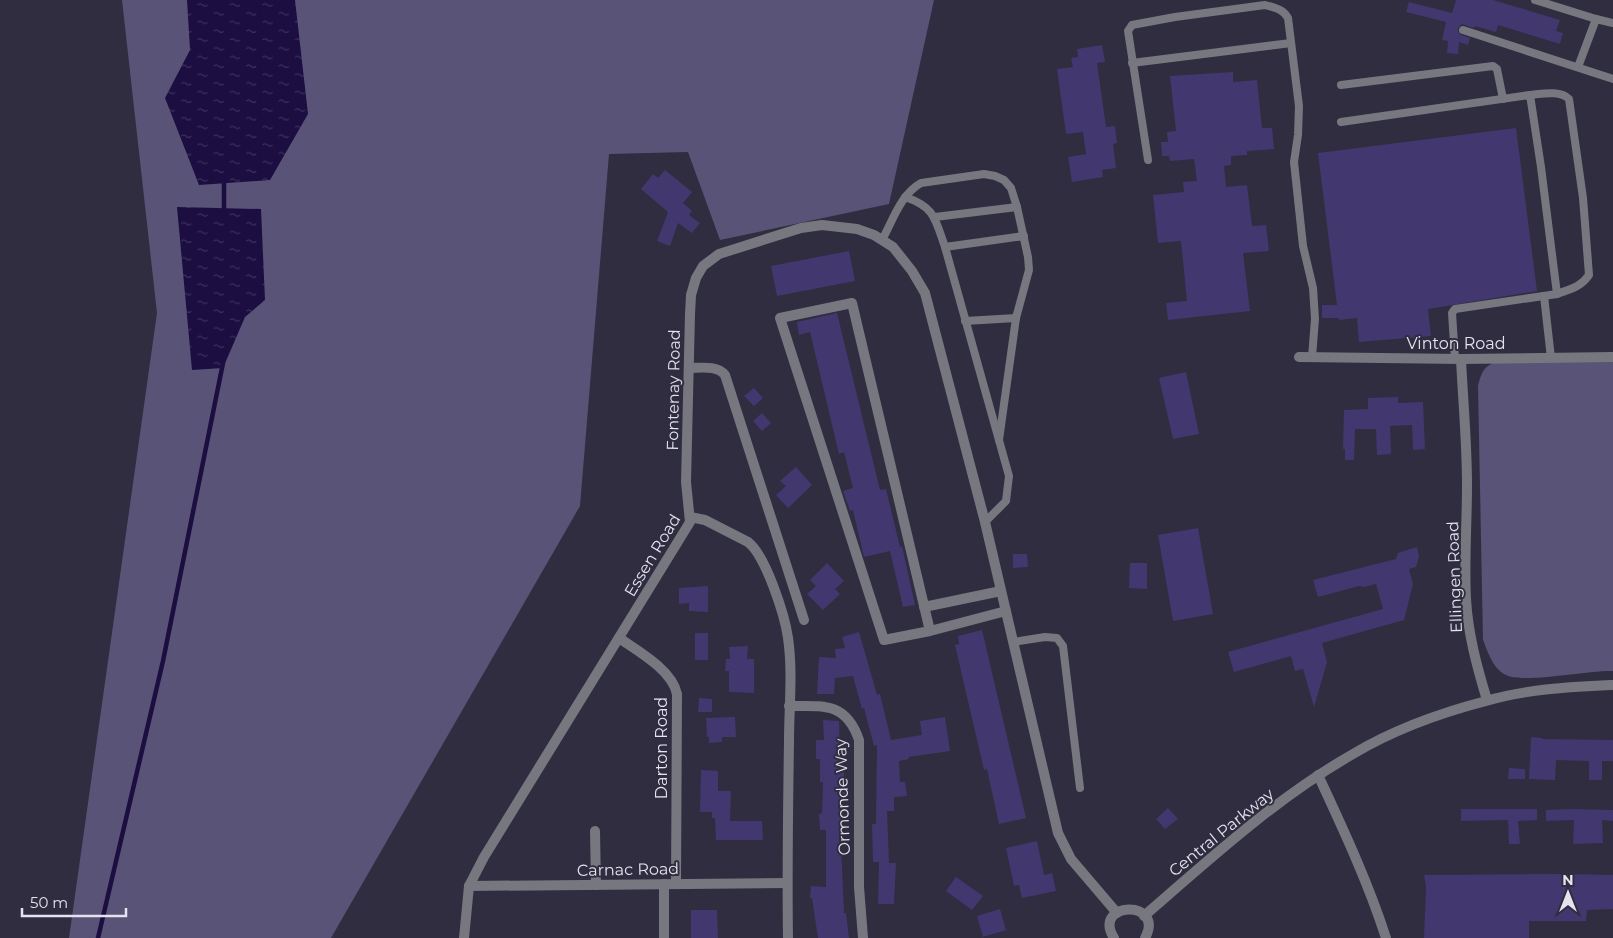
<svg xmlns="http://www.w3.org/2000/svg" width="1613" height="938" font-family="Montserrat,sans-serif">
	<style>
		.green { fill: #585377 }
		.water { fill: url(#water-ripples) }
		.lines { fill: none; stroke-linecap: round; stroke-linejoin: round }
		.stream { stroke: #1c0e41; stroke-width: 4.5 }
		.building { fill: #42386f }
		.lane { stroke: #777780; stroke-width: 8 }
		.street { stroke: #777780; stroke-width: 10 }
		.labels { text-anchor: middle; stroke-width: 4; stroke-linejoin: round; paint-order: stroke }
		.street-label { font-size: 16px; fill: #e4e3ef; stroke: #2f2d3f }
	</style>
	<defs>
		<pattern id="water-ripples" width="26" height="14" patternUnits="userSpaceOnUse" patternTransform="scale(1.25)"><rect width="26" height="14" fill="#1c0e41"/><path d="M2 4q2-2 4 0t4 0M15 11q2-2 4 0t4 0" fill="none" stroke="#3d315d"/></pattern>
	</defs>
	<rect width="100%" height="100%" fill="#2f2d3f"/>
	<g class="green">
		<path d="M122 0H934L889 204 720 240 688 152 609 154 580 506 331 938H69L157 313Z"/>
		<path d="M1613 360V671C1588 670 1523 684 1506 675 1493 669 1488 652 1483 640L1478 386C1481 373 1484 365 1497 362Z"/>
	</g>
	<g class="water">
		<path d="M187 0H295L308 114 270 180 199 185 165 98 190 50Z"/>
		<path d="M177 207 261 209 265 300 245 317 223 368 192 370Z"/>
	</g>
	<g class="lines">
		<g class="stream">
			<path d="M224 213V178"/>
			<path d="M98 938 163 661 223 363"/>
		</g>
	</g>
	<g class="building">
		<path d="M1456 0H1493L1560 20 1556 31 1563 33 1560 44 1498 25 1496 32 1475 26 1474 28 1462 24 1458 28V32L1461 35 1470 38 1468 45 1459 42 1458 54 1447 53 1448 41 1442 40 1446 22 1406 12 1409 2 1452 13Z"/>
		<path d="M1102 45 1105 62 1097 63 1106 127 1115 126 1117 143 1113 144 1116 168 1102 170 1103 177 1072 182 1068 157 1086 154 1083 132 1066 134 1057 69 1073 67 1071 58 1078 57 1077 49Z"/>
		<path d="M1233 72V82L1257 80 1262 128H1272L1274 149 1247 151V155L1231 156V165L1224 166 1226 187 1247 185 1252 226 1266 225 1269 251 1243 253 1250 311 1168 320 1166 303 1187 301 1181 241 1158 243 1153 195 1184 192 1183 182 1197 181 1194 159 1170 161 1169 156H1162L1161 142H1168L1167 132 1176 131 1170 76Z"/>
		<path d="M1516 128 1537 291 1428 309 1431 336 1359 342 1357 318 1339 320V318H1322V305H1337L1318 153Z"/>
		<path d="M665 170 692 192 683 203 692 211 689 215 700 223 692 233 678 223 670 246 657 241 668 212 641 189 653 174 658 178Z"/>
		<path d="M849 251 855 281 777 296 771 266Z"/>
		<path d="M837 313 880 490 886 489 900 547 902 546 915 605 903 607 890 551 864 557 853 510 850 511 843 491 853 488 844 452 839 454 810 332 799 335 797 322Z"/>
		<path d="M1186 372 1199 434 1173 439 1159 378Z"/>
		<path d="M754 388 763 398 754 406 744 396Z"/>
		<path d="M1398 397V403L1423 402 1425 449 1413 450 1412 425 1390 426 1391 454 1377 455 1376 429H1355L1354 460H1345V449H1343L1344 410 1368 409V398Z"/>
		<path d="M762 413 771 423 762 431 753 421Z"/>
		<path d="M796 467 812 485 788 508 776 495 786 486 780 481Z"/>
		<path d="M1198 528 1213 614 1173 621 1158 535Z"/>
		<path d="M1417 547 1419 556 1416 567 1409 569 1413 584 1404 620 1322 643 1327 662 1314 707 1303 669 1295 671 1291 656 1234 672 1228 652 1383 609 1376 584 1364 587 1359 586 1318 597 1313 580 1396 559 1398 553Z"/>
		<path d="M1013 554H1027L1028 567 1013 568Z"/>
		<path d="M827 563 844 581 835 589 840 594 823 610 807 594 816 586 810 580Z"/>
		<path d="M1130 563H1147V589L1129 588Z"/>
		<path d="M708 586V612L689 611V603L679 604V588Z"/>
		<path d="M982 630 1026 818 999 824 987 769 984 770 955 645 959 644 958 636Z"/>
		<path d="M859 632 877 695 880 694 891 740 922 735 920 721 945 717 950 751 908 757 909 759 899 761 900 782H905L907 796 894 797V811H887L889 863H896L894 904H878L879 862H873L872 824H876L877 745 874 746 864 708 862 709 853 676 835 678 834 694H817L819 657 836 658 835 649 845 648 842 637Z"/>
		<rect x="695" y="633" width="13" height="27"/>
		<path d="M748 646 747 659H754V693L729 692V671H725L726 659H730L729 647Z"/>
		<path d="M699 698 712 699V712H698Z"/>
		<path d="M735 717 736 737H722V742L709 743V737H707L706 718Z"/>
		<path d="M823 720 839 721 840 759H844V780L848 796H843L841 845 844 913H846L849 938H818L812 898H810L811 886 826 887V830H820L819 814 822 813 823 782H820V759H816V740H824Z"/>
		<path d="M1531 737 1542 738V739L1613 740V761H1602V780H1589V761L1556 760 1555 780 1529 779Z"/>
		<path d="M1509 768 1525 769V779H1508Z"/>
		<path d="M701 770 718 771V791H731L730 821H762L763 840H716L715 818H712V812H700Z"/>
		<path d="M1168 808 1178 819 1165 829 1156 819Z"/>
		<path d="M1461 809H1537V820L1518 821 1520 844H1509L1508 820 1461 821Z"/>
		<path d="M1571 809 1613 810V821L1602 820 1603 843 1573 844 1574 820 1546 821V810Z"/>
		<path d="M1037 841 1044 875 1052 873 1056 891 1022 898 1019 885 1014 886 1006 848Z"/>
		<path d="M1567 874 1613 875V909L1587 910 1586 921H1529V938H1424L1426 887 1424 875Z"/>
		<path d="M956 877 983 896 972 910 946 891Z"/>
		<path d="M1000 909 1006 930 983 937 977 916Z"/>
		<path d="M691 910H717L718 938H691Z"/>
	</g>
	<g class="lines">
		<g class="lane">
			<path d="M1535 0 1596 19 1613 23"/>
			<path d="M1463 30 1613 79"/>
			<path d="M1132 63 1291 43"/>
			<path d="M1578 67 1596 19"/>
			<path d="M1341 85 1493 66 1497 69 1503 99"/>
			<path d="M1530 95C1542 94 1560 90 1569 99L1583 198 1589 275C1581 287 1570 289 1557 294"/>
			<path d="M1341 122 1530 95 1541 167 1557 294 1455 309 1452 313 1455 359"/>
			<path d="M1148 160 1128 31 1132 25 1175 17 1265 5C1275 8 1283 9 1288 18L1299 106 1298 135 1294 162 1303 246 1313 288 1315 319 1312 357"/>
			<path d="M905 197C935 207 935 219 945 247L1009 476 1006 501 985 522"/>
			<path d="M935 217 1017 207"/>
			<path d="M882 240C893 220 901 194 921 183L984 174 995 176 1004 180 1011 188 1017 207 1028 257 1029 270 1016 318 999 440"/>
			<path d="M945 247 1024 236"/>
			<path d="M1544 296 1551 358"/>
			<path d="M965 321 1016 318"/>
			<path d="M1013 642 1045 637 1057 638 1063 646 1080 788"/>
		</g>
		<g class="street">
			<path d="M1299 357 1461 359 1613 357"/>
			<path d="M1461 359C1463 401 1467 443 1467 485 1467 523 1464 561 1466 599 1468 634 1477 667 1487 700"/>
			<path d="M689 368C701 368 717 365 725 375L804 620"/>
			<path d="M690 517 705 520 748 542C766 556 785 616 788 638 793 672 789 707 789 741 788 806 787 872 788 938"/>
			<path d="M924 607 1001 591"/>
			<path d="M930 631 852 303 780 318 884 640 930 631 1006 611"/>
			<path d="M619 638C638 651 672 670 677 694L676 884"/>
			<path d="M789 706C824 706 846 702 859 740V887L863 938"/>
			<path d="M1318 775C1343 829 1368 882 1386 938"/>
			<path d="M595 831 596 885"/>
			<path d="M664 884V938"/>
			<path d="M469 886 787 883"/>
			<path d="M1144 916C1211 858 1276 798 1353 754 1393 730 1440 713 1486 701 1526 689 1571 687 1613 685"/>
			<path d="M464 938 469 886 484 857 690 522 686 482 690 314 691 295 696 278 703 266 719 254 801 228 822 225 857 229 874 235 893 247 912 271 925 293 985 522 1058 833 1071 859 1117 913"/>
			<path d="M1114 938C1091 901 1166 899 1145 938"/>
		</g>
	</g>
	<g class="labels">
		<g class="street-label">
			<text x="1456" y="349">Vinton Road</text>
			<text transform="translate(673 390) rotate(-89)" y="6">Fontenay Road</text>
			<text transform="translate(652 555) rotate(-59)" y="6">Essen Road</text>
			<text transform="translate(1454 577) rotate(-92)" y="6">Ellingen Road</text>
			<text transform="translate(661 748) rotate(-90)" y="6">Darton Road</text>
			<text transform="translate(842 797) rotate(-92)" y="6">Ormonde Way</text>
			<text transform="translate(1221 832) rotate(-39)" y="6">Central Parkway</text>
			<text transform="translate(628 869) rotate(-1)" y="6">Carnac Road</text>
		</g>
	</g>
	<g transform="translate(1568 893)" stroke="#2f2d3f" stroke-width="4" paint-order="stroke">
	<path d="M0-4L9 19L0 12L-9 19Z" fill="#e4e3ef"/>
	<text y="-8" font-size="14" font-weight="bold" text-anchor="middle" fill="#e4e3ef">N</text>
	</g>
	<path d="M22 908v8h104v-8" fill="none" stroke="#e4e3ef" stroke-width="2.5"/>
	<text x="30" y="908" font-size="15" fill="#e4e3ef" stroke="#2f2d3f" stroke-width="4" paint-order="stroke">50 m</text>
</svg>
